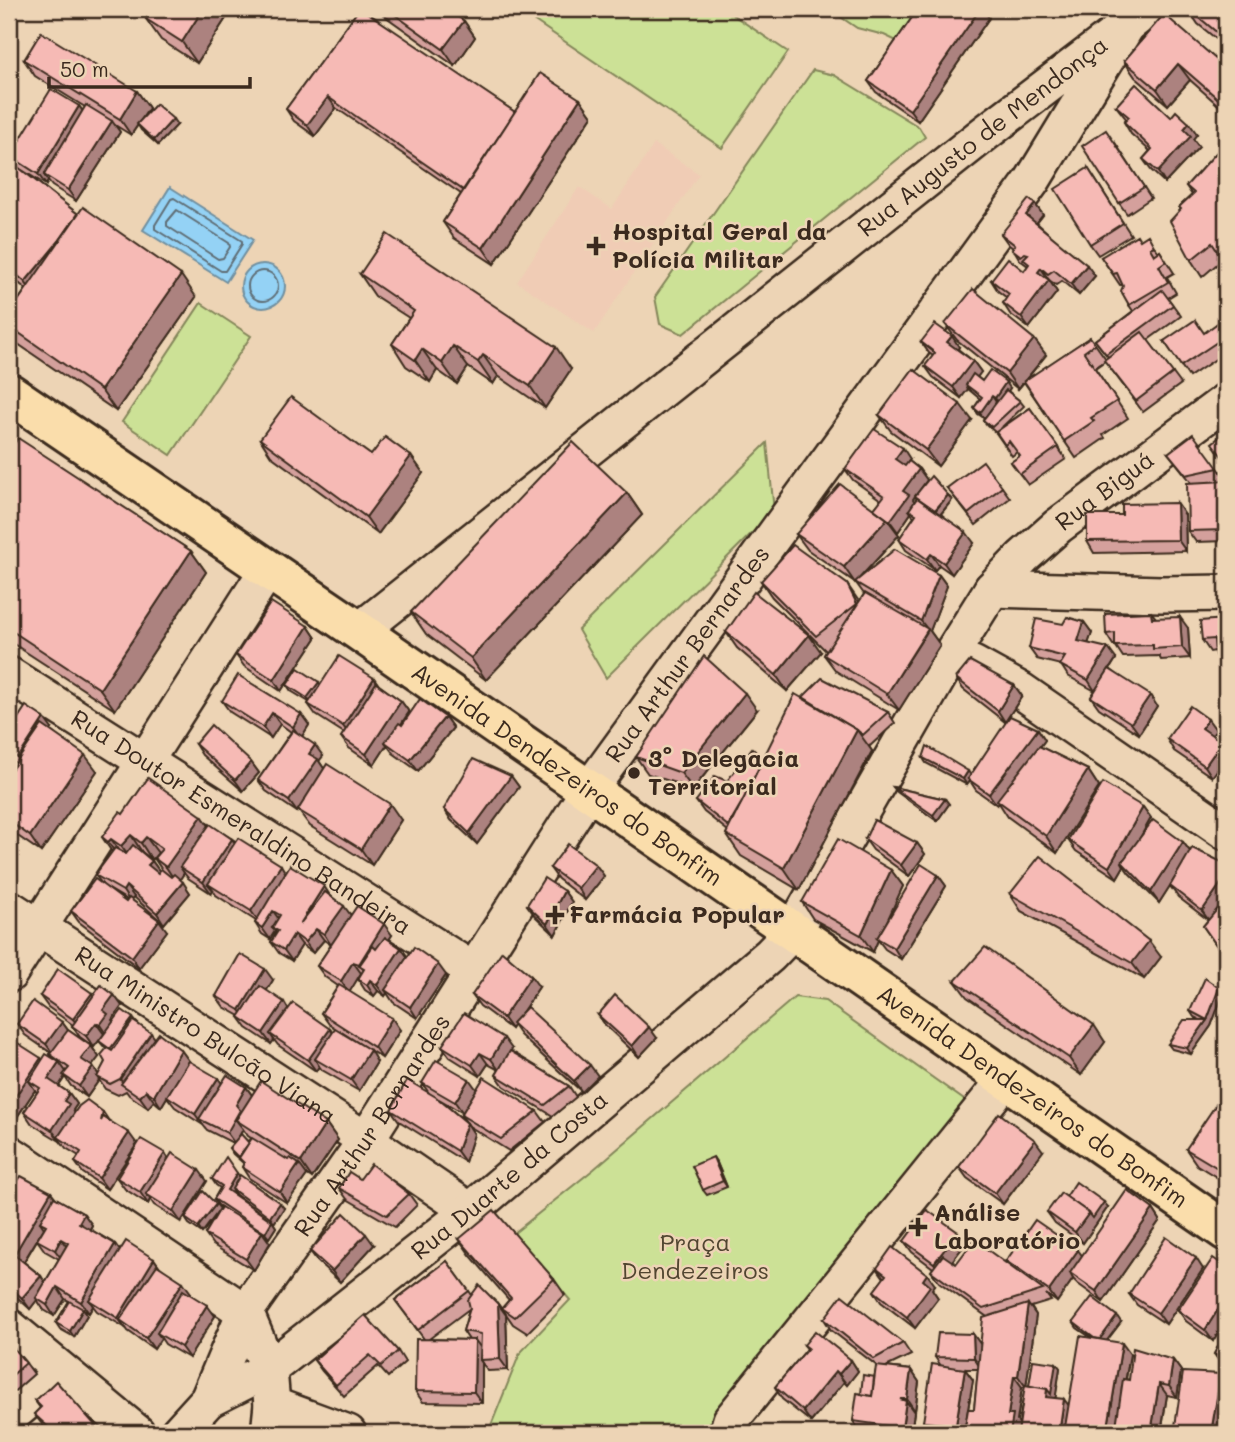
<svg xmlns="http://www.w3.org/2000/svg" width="1235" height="1442" font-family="Mali,sans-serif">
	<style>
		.built { fill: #f0ccb5 }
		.green { fill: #cce196; stroke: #84865a; stroke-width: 2 }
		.water { fill: #94d2f5; stroke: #708f9f; stroke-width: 2 }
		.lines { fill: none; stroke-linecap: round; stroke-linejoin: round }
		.shore { stroke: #5f6d74; stroke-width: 2 }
		.minor-casing { stroke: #3b2a1e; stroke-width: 40 }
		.major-casing { stroke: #3b2a1e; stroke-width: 44 }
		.minor { stroke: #edd4b5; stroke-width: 35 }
		.major { stroke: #faddab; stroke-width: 38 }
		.wall { fill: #d4a09c; stroke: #3b2a1e; stroke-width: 2; fill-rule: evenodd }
		.shaded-wall { fill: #ac827f; stroke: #3b2a1e; stroke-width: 2 }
		.building { fill: #f6bab5; stroke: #3b2a1e; stroke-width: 2 }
		.poi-dot { fill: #3b2a1e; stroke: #edd4b5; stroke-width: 2.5 }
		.labels { text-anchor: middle; stroke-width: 5; stroke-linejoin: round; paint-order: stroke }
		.street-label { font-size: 24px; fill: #3b2a1e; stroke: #edd4b5 }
		.poi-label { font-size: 24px; font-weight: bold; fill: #3b2a1e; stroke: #edd4b5; text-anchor: start }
		.park-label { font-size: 24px; fill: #514530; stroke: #edd4b5 }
	</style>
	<rect width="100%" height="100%" fill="#edd4b5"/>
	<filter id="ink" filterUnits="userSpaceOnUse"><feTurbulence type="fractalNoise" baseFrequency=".0143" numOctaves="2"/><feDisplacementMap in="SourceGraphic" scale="14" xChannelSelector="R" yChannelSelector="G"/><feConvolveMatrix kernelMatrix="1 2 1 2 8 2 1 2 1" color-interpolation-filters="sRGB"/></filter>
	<g filter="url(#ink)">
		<path class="built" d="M654 144 699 174 594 333 517 282 579 187 612 209Z"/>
		<g class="green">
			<path d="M517 9H724L788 52 722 148Z"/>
			<path d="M829 9H931L905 45 884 35 857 28Z"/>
			<path d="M813 70 834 75 919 127 925 137 683 334 660 324 655 297Z"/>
			<path d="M201 303 251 336 171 455 122 422Z"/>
			<path d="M767 443 774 511 606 678 578 630Z"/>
			<path d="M795 997 825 1001 978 1110 721 1433H537L490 1428 520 1353 570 1300 513 1234 594 1169Z"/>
		</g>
		<g class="water">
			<path d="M170 187 253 240 226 282 143 230Z"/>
			<circle cx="263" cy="286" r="22"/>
		</g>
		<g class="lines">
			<g class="shore">
				<path d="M174 198 242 241V244L225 271H221L155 229V225L171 199Z"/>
				<path d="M177 210 229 243 230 247 223 258 218 259 167 226V222Z"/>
				<circle cx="263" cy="286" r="15"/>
			</g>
			<g class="minor-casing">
				<g id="minor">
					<path d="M992 589 1161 594 1226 593"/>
					<path id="s1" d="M359 631 984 134 1148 9"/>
					<path d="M973 664 1020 690 1226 832"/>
					<path id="s2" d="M9 675 474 971"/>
					<path id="s3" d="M9 908 366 1140 470 1211"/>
					<path d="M9 974 268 569"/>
					<path d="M9 1153 245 1312 269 1369 208 1400"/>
					<path d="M9 1327 137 1433"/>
					<path d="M272 1405 348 1433"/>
					<path d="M9 1417 62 1372"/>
					<path id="s4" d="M178 1433 208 1400 245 1312 366 1140 589 790 1032 181 1126 27"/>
					<path id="s5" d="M269 1433 272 1405 269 1369 470 1211 770 955 793 931 952 653 992 589 1023 557 1058 526 1226 401"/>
					<path d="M727 1433 731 1420 1006 1079"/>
				</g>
			</g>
			<g class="major-casing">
				<g id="major">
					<path id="s6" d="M9 393 359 631 1226 1231"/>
				</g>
			</g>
			<use href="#minor" class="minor"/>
			<use href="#major" class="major"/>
		</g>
		<g class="wall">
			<path d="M153 9H232L197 63 161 40 146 19Z"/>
			<path d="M359 9 515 112 580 99 592 116 494 264 454 238 443 222 461 194 336 108 315 136 294 121 286 109Z"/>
			<path d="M375 9H447L464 21 475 37 455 66Z"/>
			<path d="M918 9H983L989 18 918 121 876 92 868 81Z"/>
			<path d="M1188 9H1226V47L1198 24Z"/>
			<path d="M24 60 137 91 149 108 141 121 177 125 158 145 141 130 138 125 131 135 115 125 120 132 76 201 52 186 48 181 46 185 22 170 78 214 196 297 116 411 18 344 9 331V314L26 289 9 275V160L16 166 10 156 79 106 83 111 85 107 35 76Z"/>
			<path d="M1124 61 1226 68V112L1190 80 1168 105 1135 77Z"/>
			<path d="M1116 106 1171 117 1197 134 1193 139 1199 147 1165 183 1151 170 1143 159 1150 151 1131 134 1124 122 1127 120Z"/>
			<path d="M1114 141 1151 198 1127 214 1119 203Z"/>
			<path d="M1226 142V264L1223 259 1202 277 1191 260 1181 210 1179 207 1192 195 1186 186Z"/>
			<path d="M1088 168 1131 235 1098 255 1090 244Z"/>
			<path d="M1035 204 1043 215 1037 223 1095 276 1079 295 1062 281 1056 285 1049 280 1057 292 1029 328 1010 314 1003 303 1007 298 998 291 991 280 1024 271 1028 266 1020 260 1013 248 1009 245 1001 234Z"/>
			<path d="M1141 240 1155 247 1159 252 1160 251 1174 273 1167 277 1176 293 1168 298 1181 316 1148 340 1181 384 1143 412 1105 361 1095 368 1128 418 1103 435 1105 438 1076 458 1024 382 1018 389 957 340 945 324 1034 339 1046 355 1025 381 1090 337 1106 359 1108 357 1095 340 1133 311 1129 305 1123 285H1120L1101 257Z"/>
			<path d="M360 274 571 369 545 408 498 376 493 384 468 367 457 384 437 370 430 382 406 366 392 344 409 318 375 296Z"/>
			<path d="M1204 333H1226V352L1189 377 1164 341Z"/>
			<path d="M921 342 959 347 958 349 973 361 981 372 977 377 982 381 1010 388 1008 391 1020 401 1024 406 1002 427 1030 408 1066 459 1028 485 1011 462 1020 456 1017 452 1012 456 996 433 987 425 983 420 984 418 978 414 974 408 980 399 968 389 961 398 933 377 925 366 933 356 929 353Z"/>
			<path d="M879 415 972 420 938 466 891 431Z"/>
			<path d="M9 434 191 551 206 572 115 710 9 641Z"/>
			<path d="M260 439 371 455 411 456 423 473 378 534 271 456Z"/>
			<path d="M1168 453 1218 468 1226 479 1215 482 1226 481V541L1196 542 1188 531 1191 482Z"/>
			<path d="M910 459 909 461 919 469 927 480 913 499 914 502 917 499 915 496 952 500 941 514 974 543 952 574 939 565 935 570 906 550 899 539 914 517 911 513 898 532 894 529 899 535 861 577 939 575 947 586 930 631 940 645 899 710 836 671 824 655 826 651 772 597 761 581 859 602 864 594 856 583 808 550 796 534 874 509 881 500 853 480 845 469Z"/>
			<path d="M1002 487 1010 498 976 525 947 488Z"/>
			<path d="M627 493 642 515 486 680 426 634 411 612Z"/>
			<path d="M1122 515H1185L1186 551 1094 553 1087 541Z"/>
			<path d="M1151 612 1156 618 1188 628 1190 658 1161 660 1159 656 1123 657 1115 645H1113L1106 634Z"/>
			<path d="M1226 619V666H1223L1215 655V651L1210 652 1202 640Z"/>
			<path d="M1084 622 1092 633 1088 644 1116 659 1110 669 1157 706 1139 734 1099 708 1091 697 1095 691 1068 676 1061 665 1037 659 1029 648 1063 624Z"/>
			<path d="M308 626 316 638 281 691 244 666 236 655Z"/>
			<path d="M726 632 821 652 787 691 737 648Z"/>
			<path d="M374 678 379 685 401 701 409 712 401 724 402 725 445 717 453 728 418 771 393 753 387 745 374 765 349 748 341 737 344 733 316 715 308 704 309 702 291 691 287 685 320 684Z"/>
			<path d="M956 678 1014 685 1022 696 1005 722 963 689Z"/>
			<path d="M804 699 888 712 895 723 870 746 868 745 872 751 799 890 741 856 726 834 728 831 704 812 696 801 763 759Z"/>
			<path d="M222 701 301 714 309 725 302 736 323 756 319 761 324 769 401 820 372 865 310 826 298 810 299 808 297 812 266 791 258 780 291 732 280 724 271 738 230 712Z"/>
			<path d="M757 710 693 789 648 774 636 757Z"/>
			<path d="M52 729 51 731 97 771 41 852 9 830V773L16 763 9 758V732Z"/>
			<path d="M1038 729 1045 740 1040 747 1088 770 1099 787 1057 853 1008 817 999 803 997 805 976 790 970 781 967 785 926 763 923 758 971 775Z"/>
			<path d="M1216 730 1212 735V777L1174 751 1167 739Z"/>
			<path d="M195 744 251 762 259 773 243 791 202 755Z"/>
			<path d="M511 776 519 787 477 844 451 820 444 809Z"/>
			<path d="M893 787 945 799 949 804 937 821 897 792Z"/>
			<path d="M1143 807 1151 818 1139 838 1183 842 1226 899V959L1203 926 1208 920 1178 897 1170 886 1174 879 1159 903 1129 873 1124 866 1117 878 1076 851 1068 840Z"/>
			<path d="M123 814 202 816 209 826 232 839 235 843 285 872 331 896 351 915 392 935 389 939 401 948 408 957 446 975 417 1018 393 1002 387 993 385 996 378 991 374 996 365 990 358 979 361 973 349 992 400 1030 382 1058 329 1024 321 1013 338 986 325 977 317 966 331 945 324 940 313 953 302 945 292 961 279 953 271 942 276 933 275 931 270 939 262 934 255 923 256 921 216 895 213 890 211 893 188 878 184 873 180 879 190 893 164 924 134 897 132 900 167 931 139 968 79 922 71 911 102 884 95 875 112 852 102 837ZM142 852 152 860 158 853 154 858 162 870 159 871 152 861ZM107 888 127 900 126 902Z"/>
			<path d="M865 839 917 843 925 854 909 876 873 850Z"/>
			<path d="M596 865 604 876 585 900 558 879 550 868Z"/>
			<path d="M891 870 903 886 886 922 938 875 946 886 901 959 885 949 878 940 873 952 813 919 802 902Z"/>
			<path d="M564 891 572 902 555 935 535 916 527 905Z"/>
			<path d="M1010 894 1161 957 1144 979 1021 911Z"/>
			<path d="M273 980 266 991 289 1009 330 1029 332 1032 377 1062 359 1091 322 1070 319 1066 316 1071 278 1045 274 1040 271 1044 247 1028 239 1017 240 1016 224 1007 216 996Z"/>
			<path d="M955 981 1105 1042 1081 1075 967 997Z"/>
			<path d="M539 987 523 1011 598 1076 582 1092 520 1035 513 1025 511 1029 480 1006 472 995Z"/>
			<path d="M92 993 93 996 114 995 122 1006 112 1020 113 1021 137 1023 155 1039 181 1050 189 1061 180 1075 246 1087 252 1095 326 1123 338 1140 312 1178 307 1175 287 1203 249 1178 242 1167 244 1164 242 1162 233 1154 229 1148 233 1143 207 1130 203 1125 175 1107 167 1097 161 1107 154 1101 148 1108 129 1095 126 1091 118 1095 105 1089 99 1080 87 1097 71 1086 65 1077 59 1086 69 1093 77 1104 73 1110 74 1112H103L109 1121 137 1144 107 1189 83 1173 75 1162 79 1156 66 1148 60 1140V1141L32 1124 24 1112 37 1093 35 1090 15 1120 9 1116V1047L42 1060 53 1058 50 1054 51 1053 25 1035 17 1024 62 1022 68 1030 91 1046 99 1057 92 1066 99 1075 105 1062 106 1049 99 1041 104 1034 94 1047 80 1037 72 1026 73 1025 48 1007 40 996ZM243 1129 248 1136 251 1138 249 1142 240 1135Z"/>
			<path d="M1223 994 1211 1026 1191 1054 1172 1049 1168 1044 1200 1020 1194 1017 1190 1011Z"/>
			<path d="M598 1015 657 1038 639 1057 606 1026Z"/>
			<path d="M442 1046 512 1049 511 1051 569 1086 576 1097 553 1116 504 1086 496 1075 499 1070 488 1064 480 1076 450 1057Z"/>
			<path d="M422 1083 477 1089 537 1111 545 1122 509 1151 469 1126 461 1115 463 1113 439 1099 467 1123 474 1134 465 1162 399 1121 391 1110 429 1093Z"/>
			<path d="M1226 1106V1183L1197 1165 1186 1149Z"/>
			<path d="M1043 1151 1003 1204 967 1178 959 1167Z"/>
			<path d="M165 1153 168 1159 207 1181 181 1222 154 1205 150 1199 148 1204 125 1189 117 1178Z"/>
			<path d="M717 1163 727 1187 707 1195 703 1190Z"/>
			<path d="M9 1167 19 1179 51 1192 56 1198 84 1214 92 1225 90 1229 115 1244 120 1251 154 1259 160 1267 191 1293 190 1295 215 1316 189 1358 165 1344 161 1338 154 1349 128 1331 126 1328 97 1311 93 1306 89 1313 82 1308 87 1315 74 1337 60 1329 56 1323 69 1301 65 1299 54 1316 44 1310 37 1300 30 1309 9 1290V1264L13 1260 9 1257ZM37 1240 45 1251 59 1259 45 1282 41 1276 24 1262Z"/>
			<path d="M240 1176 284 1208 274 1223 272 1221 276 1227 269 1238 265 1236 270 1243 254 1270 213 1245 205 1234 219 1211 202 1233 189 1224 185 1218 216 1204 220 1209 221 1207 218 1205 214 1199 220 1188 216 1185 212 1179ZM233 1191 236 1195 268 1218 232 1193Z"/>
			<path d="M360 1179 409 1194 417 1205 395 1227 347 1199 339 1188Z"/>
			<path d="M1066 1197 1108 1207 1083 1243 1055 1223 1047 1212Z"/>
			<path d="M1153 1209 1160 1220 1103 1302 1078 1284 1073 1279 1057 1302 1046 1294 1051 1301 1031 1307 1036 1315 1026 1386H1029L1056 1363 1060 1368 1055 1398 1069 1405 1090 1337 1077 1328 1073 1322H1121L1107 1340 1130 1354 1126 1379 1129 1380 1173 1360 1181 1371 1177 1397 1167 1395 1161 1433H930L923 1422 941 1366 935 1357 973 1334 980 1344 987 1317 939 1282 931 1271 933 1268 912 1252 904 1241 958 1232 966 1243 952 1261 956 1264 1011 1267 1006 1261 1082 1256ZM962 1369H978L974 1409H968L973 1380 965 1369ZM1022 1387H1025L1019 1424 1017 1421Z"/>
			<path d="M459 1239 554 1279 565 1295 527 1333 513 1324 502 1308 509 1300 470 1255Z"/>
			<path d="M374 1245 340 1282 318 1262 310 1251Z"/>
			<path d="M447 1261 472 1295 498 1304 506 1315 508 1370 488 1371 482 1363V1403L423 1402 415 1391 424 1339 395 1300ZM469 1309 463 1331 469 1340 429 1339Z"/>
			<path d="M1226 1267 1213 1341 1186 1321 1178 1310Z"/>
			<path d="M877 1268 935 1285 932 1289 938 1298 915 1328 881 1302 874 1291 884 1278Z"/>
			<path d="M1203 1269 1166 1324 1137 1305 1129 1294Z"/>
			<path d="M824 1319 903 1343 911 1355 886 1367 911 1370 919 1382 915 1411 912 1410 914 1412 911 1433 860 1432 853 1421 861 1394 874 1377 877 1366 831 1330Z"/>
			<path d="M1226 1332V1371L1214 1354Z"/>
			<path d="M9 1343 26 1363 34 1374 9 1396Z"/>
			<path d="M804 1345 851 1360 858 1371 847 1385 844 1382 811 1422 782 1399 775 1387 807 1349Z"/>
			<path d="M398 1351 405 1362 388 1377 378 1366 344 1396 322 1371 314 1360Z"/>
			<path d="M35 1401 95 1425 100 1433H39L45 1428 34 1414 40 1408Z"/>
		</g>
		<g class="shaded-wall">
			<path d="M203 9H232L197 63 182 42Z"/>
			<path d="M980 9H983L989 18 918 121 910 110Z"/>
			<path d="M464 21 475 37 455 66 443 49Z"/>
			<path d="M1178 64 1190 80 1168 105 1157 89Z"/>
			<path d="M137 91 149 108 131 135 120 119Z"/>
			<path d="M328 97 336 108 315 136 307 125Z"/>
			<path d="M580 99 592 116 494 264 483 248Z"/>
			<path d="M79 106 87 117 44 175 48 181 46 185 38 174Z"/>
			<path d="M173 119 177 125 158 145 154 140Z"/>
			<path d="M112 121 120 132 76 201 68 190Z"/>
			<path d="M1189 123 1197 134 1193 139 1199 147 1165 183 1158 172 1184 129Z"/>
			<path d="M1035 204 1043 215 1034 226 1026 215Z"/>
			<path d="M80 216 37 299 25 282Z"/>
			<path d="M1087 265 1095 276 1079 295 1071 284Z"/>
			<path d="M1041 268 1049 280 1046 283 1038 272Z"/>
			<path d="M181 275 196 297 116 411 101 390Z"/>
			<path d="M1049 280 1057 292 1029 328 1021 317Z"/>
			<path d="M952 336 959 347 955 353 947 342Z"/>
			<path d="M1034 339 1046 355 1018 389 1007 373Z"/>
			<path d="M453 346 468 367 457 384 442 363Z"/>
			<path d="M556 347 571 369 545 408 530 386Z"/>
			<path d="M422 349 437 370 430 382 415 360Z"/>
			<path d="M483 355 498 376 493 384 478 362Z"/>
			<path d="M973 361 981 372 969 388 966 385 968 389 961 398 953 387Z"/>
			<path d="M1006 382 1010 388 999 404 995 398Z"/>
			<path d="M992 396 996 402 984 419 980 413Z"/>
			<path d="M960 404 972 420 938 466 926 450Z"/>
			<path d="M903 448 910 459 903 470 895 459Z"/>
			<path d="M411 456 423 473 378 534 366 517Z"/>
			<path d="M919 469 927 480 913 499 917 506 909 510 911 513 898 532 890 521 903 491Z"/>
			<path d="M627 493 642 515 486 680 471 658Z"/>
			<path d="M948 495 952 500 939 516 935 511Z"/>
			<path d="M1177 503 1185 515 1186 551 1178 540Z"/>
			<path d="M887 519 899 535 855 583 844 567Z"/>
			<path d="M966 532 974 543 952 574 944 563Z"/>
			<path d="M191 551 206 572 115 710 100 689Z"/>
			<path d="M931 554 939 565 935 570 927 559Z"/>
			<path d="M939 575 947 586 930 631 940 645 899 710 887 694 928 630 921 621Z"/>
			<path d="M847 584 858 600 868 620 857 604Z"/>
			<path d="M1180 617 1188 628 1190 658 1182 647Z"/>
			<path d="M1084 622 1092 633 1085 652 1078 641Z"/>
			<path d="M308 626 316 638 281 691 274 680Z"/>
			<path d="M809 635 821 652 787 691 776 675Z"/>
			<path d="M1108 648 1116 659 1095 691 1088 680Z"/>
			<path d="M374 678 381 689 351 737 343 726Z"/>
			<path d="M319 682 322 687 311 704 307 698Z"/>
			<path d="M1014 685 1022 696 1005 722 998 711Z"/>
			<path d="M745 693 757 710 693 789 681 773Z"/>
			<path d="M1150 695 1157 706 1139 734 1131 723Z"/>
			<path d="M401 701 409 712 388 744 385 742 387 745 374 765 366 754Z"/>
			<path d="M272 713 280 724 271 738 263 727Z"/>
			<path d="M301 714 309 725 301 738 293 727Z"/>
			<path d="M445 717 453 728 418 771 410 760Z"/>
			<path d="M44 718 52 729 26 769 18 758Z"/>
			<path d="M1208 719 1216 730 1209 739 1202 728Z"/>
			<path d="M1038 729 1045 740 999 802 997 800 999 803 997 805 989 794Z"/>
			<path d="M857 730 872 751 799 890 784 868Z"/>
			<path d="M1222 742 1226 748V758L1212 777 1205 766Z"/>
			<path d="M315 745 323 756 319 761 325 770 297 812 289 801 309 754Z"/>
			<path d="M85 755 97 771 41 852 30 836Z"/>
			<path d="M251 762 259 773 243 791 235 780Z"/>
			<path d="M1088 770 1099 787 1057 853 1046 836Z"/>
			<path d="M968 771 972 777 968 779 970 781 967 785 963 779Z"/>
			<path d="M511 776 519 787 477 844 469 833Z"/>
			<path d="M945 799 949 804 937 821 933 815Z"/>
			<path d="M390 804 401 820 372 865 361 849Z"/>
			<path d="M1143 807 1151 818 1125 865 1122 862 1124 866 1117 878 1109 867Z"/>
			<path d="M202 816 214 833 180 867 184 873 177 884 166 867Z"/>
			<path d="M131 835 142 852 133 862 121 846Z"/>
			<path d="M146 837 158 853 152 860 141 843Z"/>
			<path d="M111 839 123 855 120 859 108 842Z"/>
			<path d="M232 839 240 850 208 884 213 890 211 893 203 882Z"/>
			<path d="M1183 842 1191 853 1159 903 1151 892Z"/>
			<path d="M917 843 925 854 909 876 901 865Z"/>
			<path d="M152 861 160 872 156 876 148 865Z"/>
			<path d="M281 865 288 877 259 922 251 911Z"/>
			<path d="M596 865 604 876 585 900 578 888Z"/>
			<path d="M891 870 903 886 879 939 877 938 878 940 873 952 861 935Z"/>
			<path d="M938 875 946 886 901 959 894 948Z"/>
			<path d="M1226 876V898L1210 922 1202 911Z"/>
			<path d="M183 882 190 893 164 924 157 913Z"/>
			<path d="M126 886 134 897 130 902 123 891Z"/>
			<path d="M324 886 331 897 300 924Z"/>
			<path d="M564 891 572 902 555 935 547 924Z"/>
			<path d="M344 906 352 917 331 945 324 934Z"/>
			<path d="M273 911 281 922 272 928 275 931 270 939 262 928Z"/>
			<path d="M159 920 167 931 139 968 132 957Z"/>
			<path d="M384 924 392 935 367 974 359 964Z"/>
			<path d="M316 929 324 940 313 953 305 942Z"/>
			<path d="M294 934 302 945 292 961 284 950Z"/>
			<path d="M1149 941 1161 957 1144 979 1132 963Z"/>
			<path d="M401 948 409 959 385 990 387 993 385 996 377 985Z"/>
			<path d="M353 962 361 973 349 993 341 981Z"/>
			<path d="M438 964 446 975 417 1018 410 1007Z"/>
			<path d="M265 969 273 980 248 1021 240 1010Z"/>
			<path d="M531 976 539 987 511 1029 503 1018Z"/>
			<path d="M370 980 378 991 374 996 367 985Z"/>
			<path d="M1219 988 1223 994 1211 1026 1191 1054 1187 1048 1207 1020Z"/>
			<path d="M92 993 99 1004 81 1030 73 1019Z"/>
			<path d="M114 995 122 1006 112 1020 116 1025 108 1037 100 1025 103 1010Z"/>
			<path d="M284 1002 291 1014 270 1034 274 1040 271 1044 263 1033Z"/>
			<path d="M133 1018 137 1023 114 1054 110 1049Z"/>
			<path d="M392 1018 400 1030 382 1058 374 1047Z"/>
			<path d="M62 1022 70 1033 54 1055 46 1044Z"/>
			<path d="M96 1023 104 1034 94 1047 86 1036Z"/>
			<path d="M1094 1025 1105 1042 1081 1075 1069 1058Z"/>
			<path d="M649 1027 657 1038 639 1057 632 1046Z"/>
			<path d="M330 1029 338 1040 315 1059 319 1066 316 1071 308 1060Z"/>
			<path d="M151 1033 159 1044 125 1086 120 1079Z"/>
			<path d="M504 1038 512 1049 499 1070 491 1059Z"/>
			<path d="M91 1046 99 1057 89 1070 81 1059Z"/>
			<path d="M181 1050 189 1061 161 1107 154 1096Z"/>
			<path d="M370 1050 377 1062 359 1091 351 1080Z"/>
			<path d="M480 1053 488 1064 480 1076 472 1065Z"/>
			<path d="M41 1058 49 1069 29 1081 35 1090 15 1120 9 1111V1106Z"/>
			<path d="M59 1062 67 1073 56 1091 48 1079Z"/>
			<path d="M590 1065 598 1076 582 1092 574 1081Z"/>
			<path d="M93 1067 101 1078 97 1077 99 1080 87 1097 79 1086Z"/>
			<path d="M218 1078 226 1089 199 1119 203 1125 195 1114Z"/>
			<path d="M469 1079 477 1090 463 1113 455 1102Z"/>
			<path d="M246 1087 254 1098 236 1120 243 1129 235 1144 227 1133 236 1105Z"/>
			<path d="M146 1090 154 1101 148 1108 140 1097Z"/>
			<path d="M69 1093 77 1104 73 1110 76 1115 58 1137 60 1140V1141L52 1130 64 1101Z"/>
			<path d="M326 1123 338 1140 312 1178 301 1162Z"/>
			<path d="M467 1123 474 1134 465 1162 457 1151Z"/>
			<path d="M129 1133 137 1144 107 1189 99 1178Z"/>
			<path d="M1035 1140 1043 1151 1003 1204 995 1193Z"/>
			<path d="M165 1153 172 1164 146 1194 150 1199 148 1204 140 1192Z"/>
			<path d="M713 1157 717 1163 727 1187 723 1181Z"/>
			<path d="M299 1164 307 1175 287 1203 280 1192Z"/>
			<path d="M11 1168 23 1185 9 1207V1172Z"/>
			<path d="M199 1170 207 1181 181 1222 173 1211Z"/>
			<path d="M237 1173 241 1178 230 1195 227 1190Z"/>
			<path d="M51 1192 59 1203 40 1222 44 1228 21 1266 14 1255Z"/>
			<path d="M1104 1202 1108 1207 1083 1243 1075 1232 1089 1213Z"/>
			<path d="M280 1203 284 1208 274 1223 270 1217Z"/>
			<path d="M216 1204 220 1209 202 1233 198 1227Z"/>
			<path d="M1153 1209 1160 1220 1103 1302 1096 1291Z"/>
			<path d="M84 1214 92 1225 87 1234 79 1223Z"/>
			<path d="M272 1221 276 1227 269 1238 265 1233Z"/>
			<path d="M262 1232 270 1243 254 1270 246 1259Z"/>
			<path d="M958 1232 966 1243 942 1274 934 1263Z"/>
			<path d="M366 1234 374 1245 340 1282 332 1271Z"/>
			<path d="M61 1239 69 1250 63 1261 55 1250Z"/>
			<path d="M115 1244 123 1255 89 1300 93 1306 89 1313 81 1302Z"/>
			<path d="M1078 1250 1086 1261 1070 1273 1073 1279 1057 1302 1049 1291Z"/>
			<path d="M1196 1258 1203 1269 1166 1324 1158 1313Z"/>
			<path d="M154 1259 162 1270 120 1320 126 1329 118 1318Z"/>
			<path d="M927 1274 935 1285 932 1289 938 1298 915 1328 907 1317 923 1280Z"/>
			<path d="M41 1276 48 1287 36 1298 37 1300 30 1309 22 1298Z"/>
			<path d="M183 1282 191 1293 163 1336 157 1333 161 1338 154 1349 146 1338Z"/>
			<path d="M57 1287 65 1299 54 1316 47 1305Z"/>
			<path d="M1226 1297V1321L1213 1341 1205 1330Z"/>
			<path d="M498 1304 506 1315 508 1370 500 1359Z"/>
			<path d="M1028 1304 1036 1315 1026 1387 1018 1376Z"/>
			<path d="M207 1305 215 1316 189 1358 181 1347Z"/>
			<path d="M83 1309 87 1315 74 1337 70 1331Z"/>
			<path d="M1117 1316 1121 1322 1102 1347 1098 1341Z"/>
			<path d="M973 1334 981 1345V1369L974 1358Z"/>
			<path d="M475 1340 483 1351 480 1360 482 1363V1403L474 1392Z"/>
			<path d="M1122 1343 1130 1354 1116 1433H1107Z"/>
			<path d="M851 1360 858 1371 847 1385 839 1374Z"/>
			<path d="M1173 1360 1181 1371 1177 1397 1169 1386Z"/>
			<path d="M1056 1363 1060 1368 1054 1408 1046 1397 1047 1389Z"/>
			<path d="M965 1369 973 1380 964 1433H962L956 1425Z"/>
			<path d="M911 1370 919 1382 915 1411 907 1399Z"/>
			<path d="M836 1371 844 1382 811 1422 803 1411Z"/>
			<path d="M1221 1374 1226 1382 1225 1433H1211Z"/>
			<path d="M1014 1376 1022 1387 1017 1421 1021 1426 1020 1433H1010L1008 1415Z"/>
			<path d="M1159 1384 1167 1395 1161 1433H1151Z"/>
			<path d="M1064 1399 1072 1410 1069 1433H1059Z"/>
			<path d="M906 1401 914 1412 911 1433H906L902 1428Z"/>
			<path d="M95 1425 100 1433H89Z"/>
		</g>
		<g class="building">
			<path d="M153 9H203L182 42 146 19Z"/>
			<path d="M359 9H362L515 112 463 190 328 97 307 125 286 109Z"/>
			<path d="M387 9H447L464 21 443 49Z"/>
			<path d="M918 9H980L910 110 868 81Z"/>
			<path d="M1189 9H1226V40Z"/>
			<path d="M1164 14 1226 68V99L1223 103 1178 64 1157 89 1124 61Z"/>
			<path d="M41 32 137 91 120 119 24 60Z"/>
			<path d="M540 73 580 99 483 248 443 222Z"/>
			<path d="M1136 84 1171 117 1176 111 1189 123 1184 129 1191 136 1158 172 1143 159 1152 149 1124 122 1129 117 1116 106Z"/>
			<path d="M51 89 79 106 38 174 10 156Z"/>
			<path d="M156 104 173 119 154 140 137 124Z"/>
			<path d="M86 105 112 121 68 190 44 175Z"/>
			<path d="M1106 130 1144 187 1119 203 1082 146Z"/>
			<path d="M1226 142V251L1220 255 1212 243 1191 260 1170 221 1181 209 1179 207 1194 193 1186 186Z"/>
			<path d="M9 160 78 214 59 241 25 282 9 268Z"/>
			<path d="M1088 168 1123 223 1090 244 1055 189Z"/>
			<path d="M1029 199 1035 204 1026 215 1087 265 1071 284 1054 270 1048 274 1041 268 1038 272 1049 280 1021 317 1003 303 1009 294 991 280 1008 258 1024 271 1029 264 1023 259 1028 254 1025 253 1021 256 1012 249 1015 245 1001 234Z"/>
			<path d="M83 207 181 275 101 390 9 326V314Z"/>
			<path d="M387 234 556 347 530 386 483 355 478 362 453 346 442 363 422 349 415 360 392 344 414 311 360 274Z"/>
			<path d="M1137 235 1140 240 1148 235 1154 246 1150 248 1154 255 1160 251 1166 261 1159 266 1168 282 1129 305 1121 291 1123 286 1117 273 1113 274 1101 257Z"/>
			<path d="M973 289 1034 339 1007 373 945 324Z"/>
			<path d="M1162 290 1173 305 1106 354 1095 340Z"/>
			<path d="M1195 320 1204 333 1219 322 1226 333V336L1181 366 1164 341Z"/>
			<path d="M935 324 952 336 947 342 973 361 953 387 925 366 935 353 921 342Z"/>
			<path d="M1142 332 1173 373 1136 401 1104 360Z"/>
			<path d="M1090 337 1095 344 1084 352 1117 401 1091 418 1094 421 1064 441 1024 381Z"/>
			<path d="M913 369 960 404 926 450 879 415Z"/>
			<path d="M990 370 1006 382 995 398 992 396 980 413 974 408 982 397 966 385 973 374 982 381Z"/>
			<path d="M1006 390 1020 401 992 427 983 420Z"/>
			<path d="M291 397 371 455 385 437 411 456 366 517 260 439Z"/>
			<path d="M1030 408 1058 447 1020 474 1011 462 1020 456 1009 441 1005 445 996 432Z"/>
			<path d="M874 429 903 448 895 459 905 466 909 461 919 469 903 491 909 495 890 521 874 509 884 496 845 469Z"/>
			<path d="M1226 432V462L1212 443Z"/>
			<path d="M9 434 17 439 9 452Z"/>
			<path d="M1193 434 1218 468 1186 475 1168 453Z"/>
			<path d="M18 438 191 551 100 689 9 629V452Z"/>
			<path d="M573 442 627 493 471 658 411 612Z"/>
			<path d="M983 461 1002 487 968 514 947 488Z"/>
			<path d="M931 476 948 495 935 510 915 496Z"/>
			<path d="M1226 481V530L1188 531 1187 483Z"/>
			<path d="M840 484 887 519 844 567 796 534Z"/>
			<path d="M917 498 966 532 944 563 931 554 927 559 899 539 916 514 909 510Z"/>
			<path d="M1177 503 1178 540 1087 541V515H1122V504Z"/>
			<path d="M793 545 847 584 857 604 816 636 761 581Z"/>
			<path d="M895 549 939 575 921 621 855 582Z"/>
			<path d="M754 592 809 635 776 675 726 632Z"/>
			<path d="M865 593 928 629 887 694 824 655Z"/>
			<path d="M271 602 308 626 274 680 236 655Z"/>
			<path d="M1151 612 1152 618 1180 617 1182 647 1153 649V645L1115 646V633L1106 634 1105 614Z"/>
			<path d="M1067 617 1084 622 1078 641 1108 648 1088 680 1060 665 1065 657 1029 648 1036 619 1063 624Z"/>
			<path d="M1226 619V654L1215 655 1214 639 1202 640 1200 621Z"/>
			<path d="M339 656 374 678 343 726 308 704Z"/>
			<path d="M704 656 745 693 681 773 636 757Z"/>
			<path d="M970 661 1014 685 998 711 956 678Z"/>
			<path d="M298 668 319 682 307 698 287 685Z"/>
			<path d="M1109 669 1150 695 1131 723 1091 697Z"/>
			<path d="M238 675 301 714 293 727 272 713 263 727 222 701Z"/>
			<path d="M822 678 888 712 863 735 857 730 803 697Z"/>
			<path d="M376 683 401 701 366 754 341 737Z"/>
			<path d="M795 694 857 730 784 868 726 834Z"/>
			<path d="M420 699 445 717 410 760 385 742 399 723 402 725Z"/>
			<path d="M26 706 44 718 18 758 9 752V732Z"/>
			<path d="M1190 706 1208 719 1202 728 1222 742 1205 766 1167 739Z"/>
			<path d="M1010 716 1038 729 989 794 968 779Z"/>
			<path d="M42 725 85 755 30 836 9 821V773Z"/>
			<path d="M211 725 251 762 235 780 195 744Z"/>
			<path d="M293 730 315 745 309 754 318 759 289 801 258 780Z"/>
			<path d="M927 746 968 771 963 779 923 758Z"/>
			<path d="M1039 746 1088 770 1046 836 997 800Z"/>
			<path d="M752 748 763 759 742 802 728 826 696 801 715 776 727 781Z"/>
			<path d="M473 759 511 776 469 833 444 809Z"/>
			<path d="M327 764 390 804 361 849 298 810Z"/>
			<path d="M148 778 202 816 166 867 154 858 162 849 146 837 141 843 131 835 121 846 111 839 108 842 102 837 120 812 123 814Z"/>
			<path d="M1103 783 1143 807 1109 867 1068 840Z"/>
			<path d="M893 787 945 799 933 815Z"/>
			<path d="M874 820 917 843 901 865 865 839Z"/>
			<path d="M1153 820 1183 842 1151 892 1122 862Z"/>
			<path d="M210 824 232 839 203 882 180 867Z"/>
			<path d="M238 838 281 865 251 911 208 884Z"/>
			<path d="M838 839 891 870 861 935 802 902Z"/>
			<path d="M568 844 596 865 578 888 550 868Z"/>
			<path d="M133 845 152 861 148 865 158 873 161 869 171 877 174 874 183 882 157 913 126 886 123 891 95 875 115 848 126 854Z"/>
			<path d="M1192 848 1226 864V876L1202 911 1170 886Z"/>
			<path d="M1040 856 1149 941 1132 963 1010 894Z"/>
			<path d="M921 864 938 875 894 948 877 938Z"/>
			<path d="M290 865 324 886 300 924 325 892 344 906 324 934 316 929 305 942 294 934 284 950 271 942 278 931 272 928 280 915 273 911 262 928 255 923Z"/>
			<path d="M544 878 564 891 547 924 527 905Z"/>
			<path d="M95 879 126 902 129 898 159 920 132 957 71 911Z"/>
			<path d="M1226 899V955L1224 956 1203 926Z"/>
			<path d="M357 906 384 924 359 964 353 962 341 981 317 966Z"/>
			<path d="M385 937 401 948 377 985 370 980 367 985 358 979 364 969 359 966 373 946 376 949Z"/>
			<path d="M414 947 438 964 410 1007 385 990Z"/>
			<path d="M985 947 1094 1025 1069 1058 955 981Z"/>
			<path d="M502 951 531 976 503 1018 472 995Z"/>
			<path d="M240 954 265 969 240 1010 216 996Z"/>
			<path d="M58 969 92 993 73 1019 40 996Z"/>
			<path d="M1205 978 1219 988 1207 1020 1190 1011Z"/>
			<path d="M101 985 114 995 103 1010 108 1014 100 1025 96 1023 86 1036 72 1026Z"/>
			<path d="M339 985 392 1018 374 1047 321 1013Z"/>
			<path d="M260 986 284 1002 263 1033 239 1017Z"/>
			<path d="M615 995 649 1027 632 1046 598 1015Z"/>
			<path d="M33 1001 62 1022 46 1044 17 1024Z"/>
			<path d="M293 1003 330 1029 308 1060 270 1034Z"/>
			<path d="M527 1007 590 1065 574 1081 512 1023Z"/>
			<path d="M122 1010 133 1018 110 1049 99 1041Z"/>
			<path d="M464 1013 504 1038 491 1059 480 1053 472 1065 442 1046Z"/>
			<path d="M1184 1020H1207L1187 1048 1168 1044Z"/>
			<path d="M133 1021 151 1033 120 1079 110 1084 97 1077 105 1062 101 1055 107 1048 112 1051Z"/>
			<path d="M335 1029 370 1050 351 1080 315 1059Z"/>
			<path d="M68 1030 91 1046 81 1059 93 1067 79 1086 63 1075 69 1068 50 1054Z"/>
			<path d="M159 1033 181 1050 154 1096 146 1090 140 1097 121 1084Z"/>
			<path d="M13 1040 41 1058 9 1106V1047Z"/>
			<path d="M510 1051 569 1086 545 1105 496 1075Z"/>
			<path d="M46 1054 59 1062 48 1079 69 1093 64 1101 69 1104 52 1130 24 1112 40 1088 29 1081Z"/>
			<path d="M436 1060 469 1079 455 1102 422 1083Z"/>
			<path d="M189 1061 218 1078 195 1114 167 1096Z"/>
			<path d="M227 1075 246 1087 236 1105 240 1110 227 1133 199 1119Z"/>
			<path d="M484 1077 537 1111 501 1139 461 1115Z"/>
			<path d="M407 1080 436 1097 467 1123 457 1151 391 1110Z"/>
			<path d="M261 1081 326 1123 301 1162 236 1120Z"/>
			<path d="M87 1100 103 1112 101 1121 103 1117 129 1133 99 1178 75 1162 81 1152 58 1137 79 1106Z"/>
			<path d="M1219 1100 1226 1106V1173L1186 1149Z"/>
			<path d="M999 1113 1035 1140 995 1193 959 1167Z"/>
			<path d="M241 1134 249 1143 238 1157 229 1148Z"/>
			<path d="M252 1138 288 1160 290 1158 299 1164 280 1192 242 1167 244 1163 239 1158Z"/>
			<path d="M141 1139 165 1153 140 1192 117 1178Z"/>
			<path d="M172 1153 199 1170 173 1211 146 1194Z"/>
			<path d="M226 1157 237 1173 227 1190 272 1221 265 1233 214 1199 222 1186 212 1179Z"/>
			<path d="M713 1157 723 1181 703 1190 692 1166Z"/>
			<path d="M371 1164 409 1194 387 1215 339 1188 349 1172 360 1179Z"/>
			<path d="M240 1175 280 1203 270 1217 232 1189Z"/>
			<path d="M21 1176 51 1192 14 1255 9 1251V1195Z"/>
			<path d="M1076 1182 1104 1202 1093 1218 1089 1213 1066 1197Z"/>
			<path d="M1127 1190 1153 1209 1096 1291 1070 1273Z"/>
			<path d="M203 1191 216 1204 198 1227 185 1218Z"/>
			<path d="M1061 1193 1089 1213 1075 1232 1047 1212Z"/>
			<path d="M54 1197 84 1214 79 1223 115 1244 81 1302 57 1287 47 1305 36 1298 68 1243 61 1239 55 1250 37 1240 46 1225 40 1222Z"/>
			<path d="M221 1207 262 1232 246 1259 205 1234Z"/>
			<path d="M494 1210 554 1279 515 1317 502 1308 511 1298 459 1239Z"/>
			<path d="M927 1210 958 1232 934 1263 904 1241Z"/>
			<path d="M344 1213 366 1234 332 1271 310 1251Z"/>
			<path d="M1035 1220 1078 1250 1049 1291 1006 1261Z"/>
			<path d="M1166 1237 1196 1258 1158 1313 1129 1294Z"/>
			<path d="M974 1240 1043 1290 983 1309 931 1271 943 1255 956 1264Z"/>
			<path d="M126 1241 154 1259 118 1318 89 1300Z"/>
			<path d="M892 1247 927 1274 923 1280 930 1286 907 1317 874 1291 886 1275 877 1268Z"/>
			<path d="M16 1256 41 1276 22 1298 9 1286V1264Z"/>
			<path d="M1213 1258 1226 1267V1297L1205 1330 1178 1310Z"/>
			<path d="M447 1261 469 1291 418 1330 395 1300Z"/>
			<path d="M157 1265 183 1282 146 1338 120 1320Z"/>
			<path d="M479 1285 498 1304 500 1359 480 1360 481 1334 463 1331 470 1308 468 1300Z"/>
			<path d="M183 1290 207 1305 181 1347 157 1333Z"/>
			<path d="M842 1295 903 1343 874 1359 824 1319Z"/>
			<path d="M1092 1297 1117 1316 1100 1339 1094 1338 1073 1322Z"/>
			<path d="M69 1301 83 1309 70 1331 56 1323Z"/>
			<path d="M1028 1304 1018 1376H1014L1008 1415H1013L1010 1433H964L968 1409H974L983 1318Z"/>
			<path d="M365 1315 398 1351 381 1366 370 1355 336 1385 314 1360Z"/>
			<path d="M815 1331 851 1360 839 1374 836 1371 803 1411 775 1387 808 1348 804 1345Z"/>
			<path d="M1226 1332V1360L1214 1354Z"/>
			<path d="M938 1333 973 1334 974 1358 935 1357Z"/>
			<path d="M1080 1336 1122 1343 1107 1433H1064Z"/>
			<path d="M416 1339 475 1340 474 1392 415 1391Z"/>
			<path d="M9 1343 26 1363 9 1378Z"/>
			<path d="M1133 1348 1173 1360 1169 1386 1159 1384 1151 1433H1115L1123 1379 1129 1380Z"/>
			<path d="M1033 1360 1056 1363 1051 1394 1047 1389 1029 1386Z"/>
			<path d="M932 1364 965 1369 956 1425 923 1422Z"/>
			<path d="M876 1366 911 1370 907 1399H900L906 1401 902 1428 853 1421 857 1393 872 1396Z"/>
			<path d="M1183 1372 1221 1374 1211 1433H1174Z"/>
			<path d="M863 1375 874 1377 872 1396 861 1394Z"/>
			<path d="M56 1381 95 1425 89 1433H39L47 1426 34 1414 41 1407 35 1401Z"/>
			<path d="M1025 1385 1047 1389 1046 1397 1064 1399 1059 1433H1018Z"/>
		</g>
	</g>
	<g class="poi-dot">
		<path d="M592.5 235.5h7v7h7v7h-7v7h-7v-7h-7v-7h7z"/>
		<circle cx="634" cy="773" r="7"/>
		<path d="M551.5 904.5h7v7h7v7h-7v7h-7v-7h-7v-7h7z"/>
		<path d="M914.5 1216.5h7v7h7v7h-7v7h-7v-7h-7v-7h7z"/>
	</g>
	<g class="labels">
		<g class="street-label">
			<text dy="8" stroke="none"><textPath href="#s1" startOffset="796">Rua Augusto de Mendonça</textPath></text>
			<text dy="8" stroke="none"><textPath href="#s5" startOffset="1293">Rua Biguá</textPath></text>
			<text dy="8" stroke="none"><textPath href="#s4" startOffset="933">Rua Arthur Bernardes</textPath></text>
			<text dy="8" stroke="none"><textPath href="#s6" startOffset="676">Avenida Dendezeiros do Bonfim</textPath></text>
			<text dy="8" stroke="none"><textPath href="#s2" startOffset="275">Rua Doutor Esmeraldino Bandeira</textPath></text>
			<text dy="8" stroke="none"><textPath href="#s3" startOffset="234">Rua Ministro Bulcão Viana</textPath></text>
			<text dy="8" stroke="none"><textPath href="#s6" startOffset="1242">Avenida Dendezeiros do Bonfim</textPath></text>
			<text dy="8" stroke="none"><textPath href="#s4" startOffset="366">Rua Arthur Bernardes</textPath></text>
			<text dy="8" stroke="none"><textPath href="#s5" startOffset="373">Rua Duarte da Costa</textPath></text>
		</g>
		<g class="poi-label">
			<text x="612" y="240">Hospital Geral da<tspan x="612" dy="28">Polícia Militar</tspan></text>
			<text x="648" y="767">3° Delegacia<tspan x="648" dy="28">Territorial</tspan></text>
			<text x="569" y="923">Farmácia Popular</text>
			<text x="934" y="1221">Análise<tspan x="934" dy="28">Laboratório</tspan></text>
		</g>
		<g class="park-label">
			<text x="695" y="1251">Praça<tspan x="695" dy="28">Dendezeiros</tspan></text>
		</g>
	</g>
	<rect width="1235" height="1442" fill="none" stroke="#edd4b5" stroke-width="35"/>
	<rect x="18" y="18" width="1200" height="1407" fill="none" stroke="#3b2a1e" stroke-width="2.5" filter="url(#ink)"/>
	<path d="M49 77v10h201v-10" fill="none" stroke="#3b2a1e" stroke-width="3.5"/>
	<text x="60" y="77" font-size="21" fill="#3b2a1e" stroke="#edd4b5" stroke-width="5" paint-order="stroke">50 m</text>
</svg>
